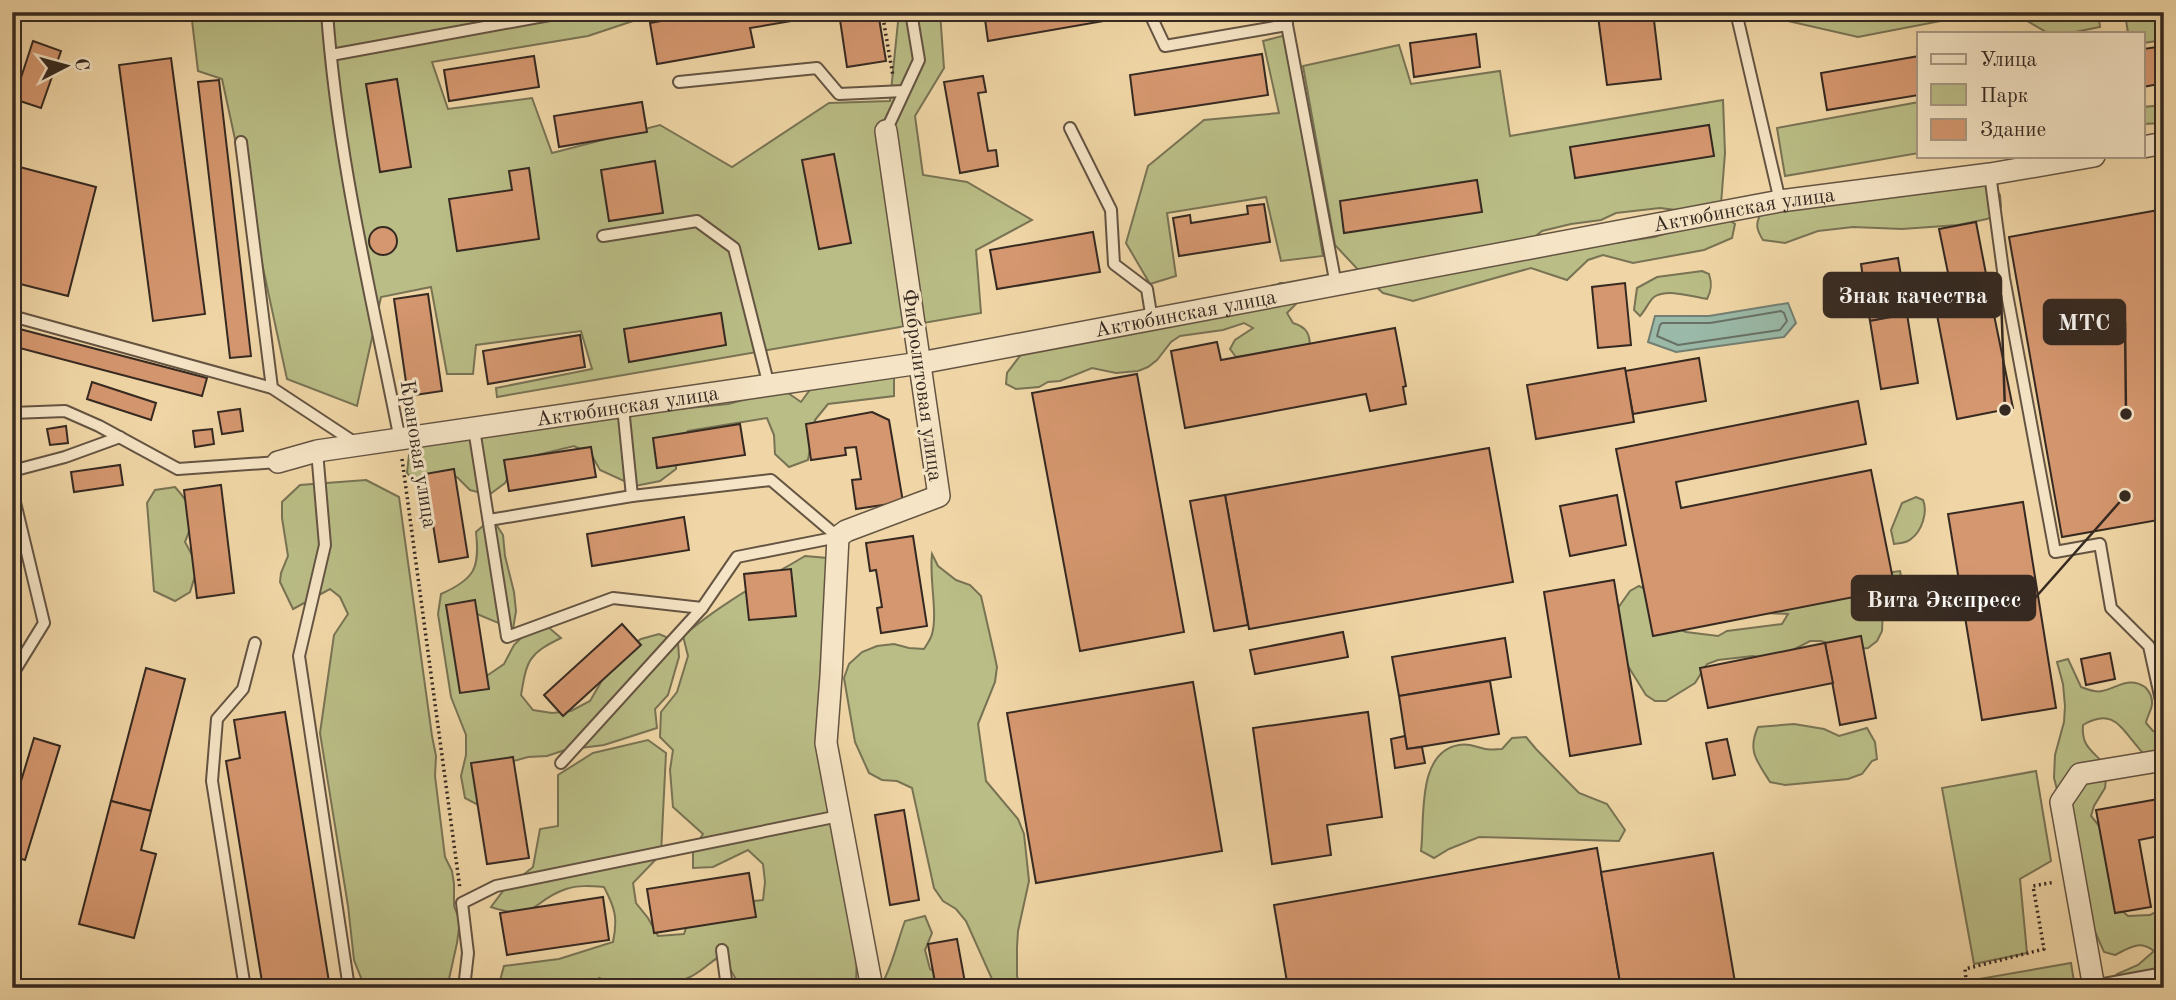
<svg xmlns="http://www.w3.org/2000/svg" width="2176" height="1000" font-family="'Old Standard TT',serif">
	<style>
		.green { fill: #babd86; stroke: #787354; stroke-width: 2 }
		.water { fill: #9ab9a8; stroke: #727f72; stroke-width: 2 }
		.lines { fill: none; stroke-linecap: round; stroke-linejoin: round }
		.shore { stroke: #687164; stroke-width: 2 }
		.building { fill: #d5976f; stroke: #352921; stroke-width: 2 }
		.service-casing { stroke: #645442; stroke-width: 14 }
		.minor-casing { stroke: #645442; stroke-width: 24 }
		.path { stroke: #352921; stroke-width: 3.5; stroke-dasharray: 2 3.5; stroke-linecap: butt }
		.service { stroke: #f5e4c5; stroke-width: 10 }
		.minor { stroke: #f5e4c5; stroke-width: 21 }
		.labels { text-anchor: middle; stroke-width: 6; stroke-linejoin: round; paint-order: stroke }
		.street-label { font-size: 21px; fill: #352921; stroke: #f5e4c5 }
		.leader { fill: none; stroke: #352921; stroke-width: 2.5 }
		.callout-dot { fill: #352921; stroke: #f5e4c5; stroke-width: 2.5 }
		.callout { fill: #352921; stroke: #352921; stroke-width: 2.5 }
		.callout-label { font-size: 23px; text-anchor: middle; font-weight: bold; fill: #fff }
	</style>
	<rect width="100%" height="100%" fill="#f0d6a6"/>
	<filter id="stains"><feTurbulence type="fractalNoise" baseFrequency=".00286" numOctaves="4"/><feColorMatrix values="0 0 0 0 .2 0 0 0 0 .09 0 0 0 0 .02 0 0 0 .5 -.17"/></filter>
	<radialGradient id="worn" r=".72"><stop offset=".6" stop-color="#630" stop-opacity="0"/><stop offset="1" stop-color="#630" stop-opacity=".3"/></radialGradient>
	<g class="green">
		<path d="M191 12H660L588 36 432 62 448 109 532 98 552 153 660 125 732 167 829 103 890 101 899 12H940L944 68 915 116 923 175 967 182 1032 220 976 250 981 313 497 397 496 388 592 369 581 331 476 345 473 374H447L431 287 381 297 357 406 287 379 222 79 198 71Z"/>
		<path d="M1757 12H1987L1858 37 1757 14Z"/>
		<path d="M2016 12H2098L2100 27 2070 33H2048L2015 14Z"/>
		<path d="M2143 12H2164V40L2143 43V33H2128L2126 20Z"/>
		<path d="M1286 35 1323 256 1281 261 1266 197 1167 213 1176 276 1150 284 1126 243 1148 166 1204 120 1279 113 1263 41Z"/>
		<path d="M1399 45 1411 84 1500 71 1510 136 1723 100 1725 153 1721 204 1676 210 1660 208 1616 213 1601 220 1571 224 1542 231 1531 240 1556 252 1654 237 1723 216 1735 224 1732 238 1704 250 1633 263 1603 255 1588 260 1567 280 1531 268 1413 301 1383 293 1363 275 1335 245 1303 66Z"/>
		<path d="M1919 102V153L1785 176 1777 128Z"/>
		<path d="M2164 105V123L2143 124V107Z"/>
		<path d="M1952 179 1993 186 2000 195 2001 207 1996 214 1987 219 1958 225 1902 229 1853 227 1818 231 1785 243 1763 240C1756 229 1755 223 1762 212Z"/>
		<path d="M1702 271 1709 274C1712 283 1712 290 1707 299 1693 297 1668 288 1654 297 1649 301 1645 311 1640 316L1634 310 1637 288 1657 277Z"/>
		<path d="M1280 283H1291L1302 298 1287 313 1293 323C1306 327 1310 333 1310 347L1236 357 1230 349 1235 340 1253 328 1244 323 1223 330 1180 336 1171 342 1157 360 1148 367 1138 371 1116 373 1092 368 1060 381 1048 382 1039 387 1016 389 1006 384 1007 373 1026 348 1106 318 1175 308 1271 289Z"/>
		<path d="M894 373V396L828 404 815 420 808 460 789 467 775 454 774 435 767 418 688 431 677 448 676 469 660 481 635 486 600 470 591 454 574 446 533 456 515 465 505 483 489 495 470 490 457 477 420 487 407 473 409 455 421 441 630 414 728 404 747 399 765 391H785L801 402 812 387Z"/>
		<path d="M366 480 399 497 432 736 436 756 435 776 445 857 452 871 454 884V906L460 921 457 943 447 988H365L354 960 348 906 320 733 334 635 348 614 340 597 330 589 293 609 280 582 281 573 288 556 282 518V502L300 485Z"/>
		<path d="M175 487C194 508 196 516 185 542L198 566 190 592 175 601 154 591 147 503 155 490Z"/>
		<path d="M1916 497 1923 500C1928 512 1922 531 1911 539 1907 543 1900 543 1894 544L1891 530 1902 503Z"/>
		<path d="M492 518 503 535 505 556 514 592 516 611 513 629 477 614 470 668 488 675 504 664 514 645 528 631 547 626 561 638C528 654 527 660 521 695L533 710 552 713 571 711 590 701 611 665 624 650 641 639 659 634 678 642 679 657 668 695 655 709 657 728 604 745 565 750 547 756 528 757 510 762 482 807 465 798 461 776 466 755V735L451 697 438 614 441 594C475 579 480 568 476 532Z"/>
		<path d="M932 554 938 566 956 580 970 585 981 596 994 653 997 667 995 682 978 724 986 781 1018 819 1024 834 1029 881 1018 931 1017 947V976L1020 988H996L966 921 956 909 943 901 934 888 912 788 897 781 882 780 869 773 855 742 844 678 849 664 862 652 877 646 894 644 909 648 924 649C927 644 931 639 932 634 938 614 929 578 932 554Z"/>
		<path d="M805 556 839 559 826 720 857 949 856 988H741L722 955C711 961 700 973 690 977 677 984 646 990 631 988 620 986 609 982 599 978L592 988H506L499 984 504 966 559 959 613 942C618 918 615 908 604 887 591 886 578 885 566 889 530 901 538 923 491 907L503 891 533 867 540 829 558 826V775L593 753 648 740 666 753 661 854 633 883 636 903 648 918 658 936 684 934 690 916 744 902 763 900 765 882 763 864 748 850 713 867 693 868V850L703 834 673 807 670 770 673 750 660 737 661 712 677 692 688 656 683 636C720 604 763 581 805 556Z"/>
		<path d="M1900 571 1902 581C1894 590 1892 600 1883 608L1882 631 1877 641 1868 648 1857 649 1836 646 1821 641H1810L1791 651 1764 658 1753 656 1718 660 1707 664 1695 683 1666 701H1655L1646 695 1623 658 1618 608 1630 591 1639 586 1649 591 1676 628 1686 632 1718 636 1727 631 1782 624 1788 614 1766 613 1878 574Z"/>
		<path d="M2068 659 2081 687C2087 689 2095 693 2102 691 2117 688 2129 676 2145 687 2149 691 2152 696 2152 702 2153 708 2147 716 2146 723L2153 731 2164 732V776C2155 766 2145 757 2137 746 2120 726 2112 708 2083 725 2081 749 2095 751 2107 768L2105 788 2094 806 2091 816 2118 849 2120 909 2128 916 2150 915 2159 910 2162 899 2164 898V985L2153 988H2110L2109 982 2117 974 2138 965 2154 951C2139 940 2131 947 2115 955L2104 952 2088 916 2084 893 2054 778 2055 755 2064 722 2065 706 2063 684 2057 662Z"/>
		<path d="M1794 724 1824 729 1839 736 1867 728 1875 742 1877 759 1872 761 1862 774 1848 779 1785 785 1770 782C1757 761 1747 751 1758 727Z"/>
		<path d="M1526 737 1536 749 1579 793 1607 804 1625 830 1619 841 1479 837 1449 849 1434 858 1421 851C1425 820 1416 752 1459 745 1470 743 1475 747 1485 749 1490 750 1497 749 1502 749L1512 738Z"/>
		<path d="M2036 771 2051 861 2020 879 2027 953 1974 964 1942 788Z"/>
		<path d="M925 916 932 933 925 950 930 969 957 988H890L885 978C894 959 898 940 905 921Z"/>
		<path d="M2071 963 2075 988H1981L1979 979Z"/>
	</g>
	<path class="water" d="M1788 303 1796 323 1784 337 1676 352 1648 342 1655 316H1709Z"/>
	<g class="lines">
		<path class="shore" d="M1781 311 1784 313 1787 321 1780 330 1678 345 1657 336 1660 325 1662 323H1710Z"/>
	</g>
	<g class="building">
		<path d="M710 12H839V13L750 28 754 47 657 64 650 23Z"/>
		<path d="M878 12 886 61 847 67 839 13Z"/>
		<path d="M984 12H1120L1121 18 988 41Z"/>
		<path d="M1628 12H1653L1661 79 1607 85 1598 16Z"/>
		<path d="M1476 34 1480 67 1414 77 1410 43Z"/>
		<path d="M33 41 61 51 41 108 14 99Z"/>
		<path d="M2164 46V83L2143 87V49Z"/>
		<path d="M1262 54 1268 95 1135 115 1130 75Z"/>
		<path d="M534 56 539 87 449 101 444 70Z"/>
		<path d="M1919 56V95L1827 110 1821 73Z"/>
		<path d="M171 58 205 314 153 321 119 65Z"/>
		<path d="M983 76 986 92 978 93 988 151 996 150 998 166 960 173 944 82Z"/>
		<path d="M397 79 411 167 380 172 366 84Z"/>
		<path d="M219 80 251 356 230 358 198 82Z"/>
		<path d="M642 102 647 132 559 147 554 116Z"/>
		<path d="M1709 125 1714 156 1575 178 1570 147Z"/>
		<path d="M834 154 851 243 819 249 802 160Z"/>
		<path d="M655 161 663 213 609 221 601 170Z"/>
		<path d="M12 165 96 187 68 296 12 282Z"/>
		<path d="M529 168 539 239 457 251 449 199 512 190 509 171Z"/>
		<path d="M1477 180 1482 212 1344 233 1340 201Z"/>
		<path d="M1264 204 1270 242 1179 256 1173 218 1190 215 1191 223 1248 214 1247 206Z"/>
		<path d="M2164 209V519L2062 537 2009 237Z"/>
		<path d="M1976 222 1992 305 1956 312 1939 229Z"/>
		<circle cx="383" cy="241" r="14"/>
		<path d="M1093 232 1100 272 997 289 990 250Z"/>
		<path d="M1898 258 1904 293 1866 299 1861 264Z"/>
		<path d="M1625 283 1631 345 1598 348 1592 287Z"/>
		<path d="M1904 293 1907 314 1870 321 1866 299Z"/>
		<path d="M428 294 442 391 408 396 394 299Z"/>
		<path d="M1992 305 2013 408 1957 419 1937 315Z"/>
		<path d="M721 313 726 345 629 362 624 329Z"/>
		<path d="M1907 314 1918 383 1881 389 1870 321Z"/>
		<path d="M12 327 207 378 202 396 12 346Z"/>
		<path d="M1395 328 1406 386 1403 387 1406 404 1370 411 1366 394 1185 428 1171 351 1217 342 1221 360Z"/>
		<path d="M580 335 585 367 488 384 483 351Z"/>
		<path d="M1699 358 1706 401 1633 414 1625 371Z"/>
		<path d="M1625 368 1634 422 1536 439 1527 385Z"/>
		<path d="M1137 374 1184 632 1080 651 1032 393Z"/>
		<path d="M92 382 156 403 151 420 87 399Z"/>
		<path d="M1858 401 1866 444 1676 482 1681 508 1871 470 1895 589 1653 636 1616 449Z"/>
		<path d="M240 409 243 431 222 434 218 412Z"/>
		<path d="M872 412 889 420 903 502 856 509 852 480 861 479 856 447 845 448 846 455 811 460 806 424Z"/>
		<path d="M740 424 745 455 657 468 653 438Z"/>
		<path d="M66 426 68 443 50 445 47 429Z"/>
		<path d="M212 429 214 444 195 447 193 431Z"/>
		<path d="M591 447 596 477 509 491 504 460Z"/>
		<path d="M1489 448 1513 582 1249 629 1225 495Z"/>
		<path d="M120 465 123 485 74 492 71 472Z"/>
		<path d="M454 469 468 557 439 562 425 474Z"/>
		<path d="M221 485 234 593 197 598 184 490Z"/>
		<path d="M1225 495 1248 625 1214 631 1190 501Z"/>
		<path d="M1617 495 1626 545 1570 556 1560 506Z"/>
		<path d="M2023 502 2056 708 1982 720 1948 514Z"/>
		<path d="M684 517 689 550 592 566 587 534Z"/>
		<path d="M913 536 927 626 881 633 877 608 882 607 876 570 870 571 866 543Z"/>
		<path d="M791 569 796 616 749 620 744 574Z"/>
		<path d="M1614 580 1641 744 1570 756 1544 592Z"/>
		<path d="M475 600 489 689 460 693 446 605Z"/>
		<path d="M622 624 641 645 563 716 544 695Z"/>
		<path d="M1343 632 1348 657 1255 674 1250 650Z"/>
		<path d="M1861 636 1876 718 1840 725 1825 643Z"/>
		<path d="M1505 638 1511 677 1399 696 1392 657Z"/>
		<path d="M1825 643 1833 683 1708 708 1700 668Z"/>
		<path d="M2110 653 2115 679 2086 685 2081 659Z"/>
		<path d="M146 668 185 679 151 811 111 801Z"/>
		<path d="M1490 681 1499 734 1407 749 1399 696Z"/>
		<path d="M1193 682 1222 851 1036 883 1007 713Z"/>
		<path d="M285 712 330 988H263L226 761 240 758 234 720Z"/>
		<path d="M1368 712 1382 817 1327 825 1331 855 1272 864 1253 728Z"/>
		<path d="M1405 736 1407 749 1422 747 1425 763 1395 768 1391 739Z"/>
		<path d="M34 738 60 746 25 860 12 856V811Z"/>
		<path d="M1727 739 1735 775 1713 779 1706 743Z"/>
		<path d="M513 757 529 858 487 864 471 763Z"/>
		<path d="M2164 798V835L2139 840 2151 907 2115 913 2096 810Z"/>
		<path d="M111 801 151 811 141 850 156 854 134 938 79 924Z"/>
		<path d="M904 810 919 900 890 905 875 815Z"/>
		<path d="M1597 848 1620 982 1589 988H1288L1274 905Z"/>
		<path d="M1713 853 1736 988H1589L1620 982 1601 872Z"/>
		<path d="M749 873 756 917 654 933 647 889Z"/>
		<path d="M603 897 609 940 507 955 500 913Z"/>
		<path d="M957 939 966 988H936L928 944Z"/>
	</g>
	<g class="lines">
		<g class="service-casing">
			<g id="service">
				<path d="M327 12C337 156 372 298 400 440"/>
				<path d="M1149 12 1165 46 1287 25 1286 12"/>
				<path d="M1736 12 1780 201"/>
				<path d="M1287 25 1336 285"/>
				<path d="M331 55 566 12"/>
				<path d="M679 82 817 68 839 94 904 91"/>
				<path d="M1070 128 1111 210 1114 264 1147 289 1152 320"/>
				<path d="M886 131 919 60 911 12"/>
				<path d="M241 142 272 388"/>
				<path d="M1990 174 2004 278 2055 552 2100 544 2111 608 2149 646 2164 714"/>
				<path d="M603 236 697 221 734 248 769 386"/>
				<path d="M12 316 272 388 357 444"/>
				<path d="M12 413 65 411 99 426 178 469 278 462"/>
				<path d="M474 429 507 637 613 598 702 608"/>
				<path d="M317 451 325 545 299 656 349 988"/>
				<path d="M12 471 65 457 120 437"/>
				<path d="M12 490 44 623 12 675"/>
				<path d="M489 520 632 496"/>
				<path d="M561 763 702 608 737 557 838 537 771 480 632 496 623 407"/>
				<path d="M722 950 727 988"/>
				<path d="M2093 986 2164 973"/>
				<path d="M245 988 212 781 217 719 243 689 255 643"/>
				<path d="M464 988 468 953 462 903 496 886 839 816"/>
			</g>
		</g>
		<g class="minor-casing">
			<g id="minor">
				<path d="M2143 147 2164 143"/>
				<path id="s1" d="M278 462 317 451 920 363 1780 201 1990 174 2094 156"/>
				<path d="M872 988 826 743 831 676 838 537 846 531 939 496 886 131"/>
				<path d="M2094 988 2061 802 2080 774 2164 760"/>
			</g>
		</g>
		<g class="path">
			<path d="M882 12 893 76"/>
			<path d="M402 459 460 889"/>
			<path d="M1967 988 1965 969 2044 949 2033 886 2055 882"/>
		</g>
		<use href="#service" class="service"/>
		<use href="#minor" class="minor"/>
	</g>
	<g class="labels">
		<g class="street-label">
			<text dy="7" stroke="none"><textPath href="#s1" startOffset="1488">Актюбинская улица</textPath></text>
			<text dy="7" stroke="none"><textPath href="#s1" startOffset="920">Актюбинская улица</textPath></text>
			<text transform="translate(923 385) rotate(82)" y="7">Фибролитовая улица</text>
			<text dy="7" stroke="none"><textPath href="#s1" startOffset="354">Актюбинская улица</textPath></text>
			<text transform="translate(419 454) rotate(81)" y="7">Крановая улица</text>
		</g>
	</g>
	<path class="leader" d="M2005 410L2001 295M2126 414L2125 322M2125 496L2035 598"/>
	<g class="callout-dot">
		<circle cx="2005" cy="410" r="7"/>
		<circle cx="2126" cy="414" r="7"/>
		<circle cx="2125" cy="496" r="7"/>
	</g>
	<g class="callout">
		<rect x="1824" y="273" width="177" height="44" rx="7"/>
		<rect x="2044" y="300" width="81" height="44" rx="7"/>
		<rect x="1852" y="576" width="183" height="44" rx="7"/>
	</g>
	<g class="callout-label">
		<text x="1913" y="303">Знак качества</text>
		<text x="2084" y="330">МТС</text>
		<text x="1944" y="607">Вита Экспресс</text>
	</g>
	<rect width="2176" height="1000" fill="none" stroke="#f0d6a6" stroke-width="42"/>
	<rect x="14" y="14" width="2148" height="972" fill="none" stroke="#352921" stroke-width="3.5"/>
	<rect x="21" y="21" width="2134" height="958" fill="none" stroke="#352921" stroke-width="2"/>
	<rect x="1917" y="32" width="228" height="126" fill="#f5e4c5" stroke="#a89983" stroke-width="2"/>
	<rect x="1931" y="54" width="35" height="10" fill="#f5e4c5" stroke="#a89983" stroke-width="2"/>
	<text x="1980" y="66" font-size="21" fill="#352921">Улица</text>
	<rect x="1931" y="84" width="35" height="21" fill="#babd86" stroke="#a89983" stroke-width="2"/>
	<text x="1980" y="102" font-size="21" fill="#352921">Парк</text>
	<rect x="1931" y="119" width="35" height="21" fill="#d5976f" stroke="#a89983" stroke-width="2"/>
	<text x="1980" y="136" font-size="21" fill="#352921">Здание</text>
	<g transform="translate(66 66) rotate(84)" stroke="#f5e4c5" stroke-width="5" paint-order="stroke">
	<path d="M0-5L12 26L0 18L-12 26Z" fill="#352921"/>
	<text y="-10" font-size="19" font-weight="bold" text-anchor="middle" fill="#352921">С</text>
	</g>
	<rect width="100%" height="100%" filter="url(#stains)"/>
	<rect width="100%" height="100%" fill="url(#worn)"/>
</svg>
